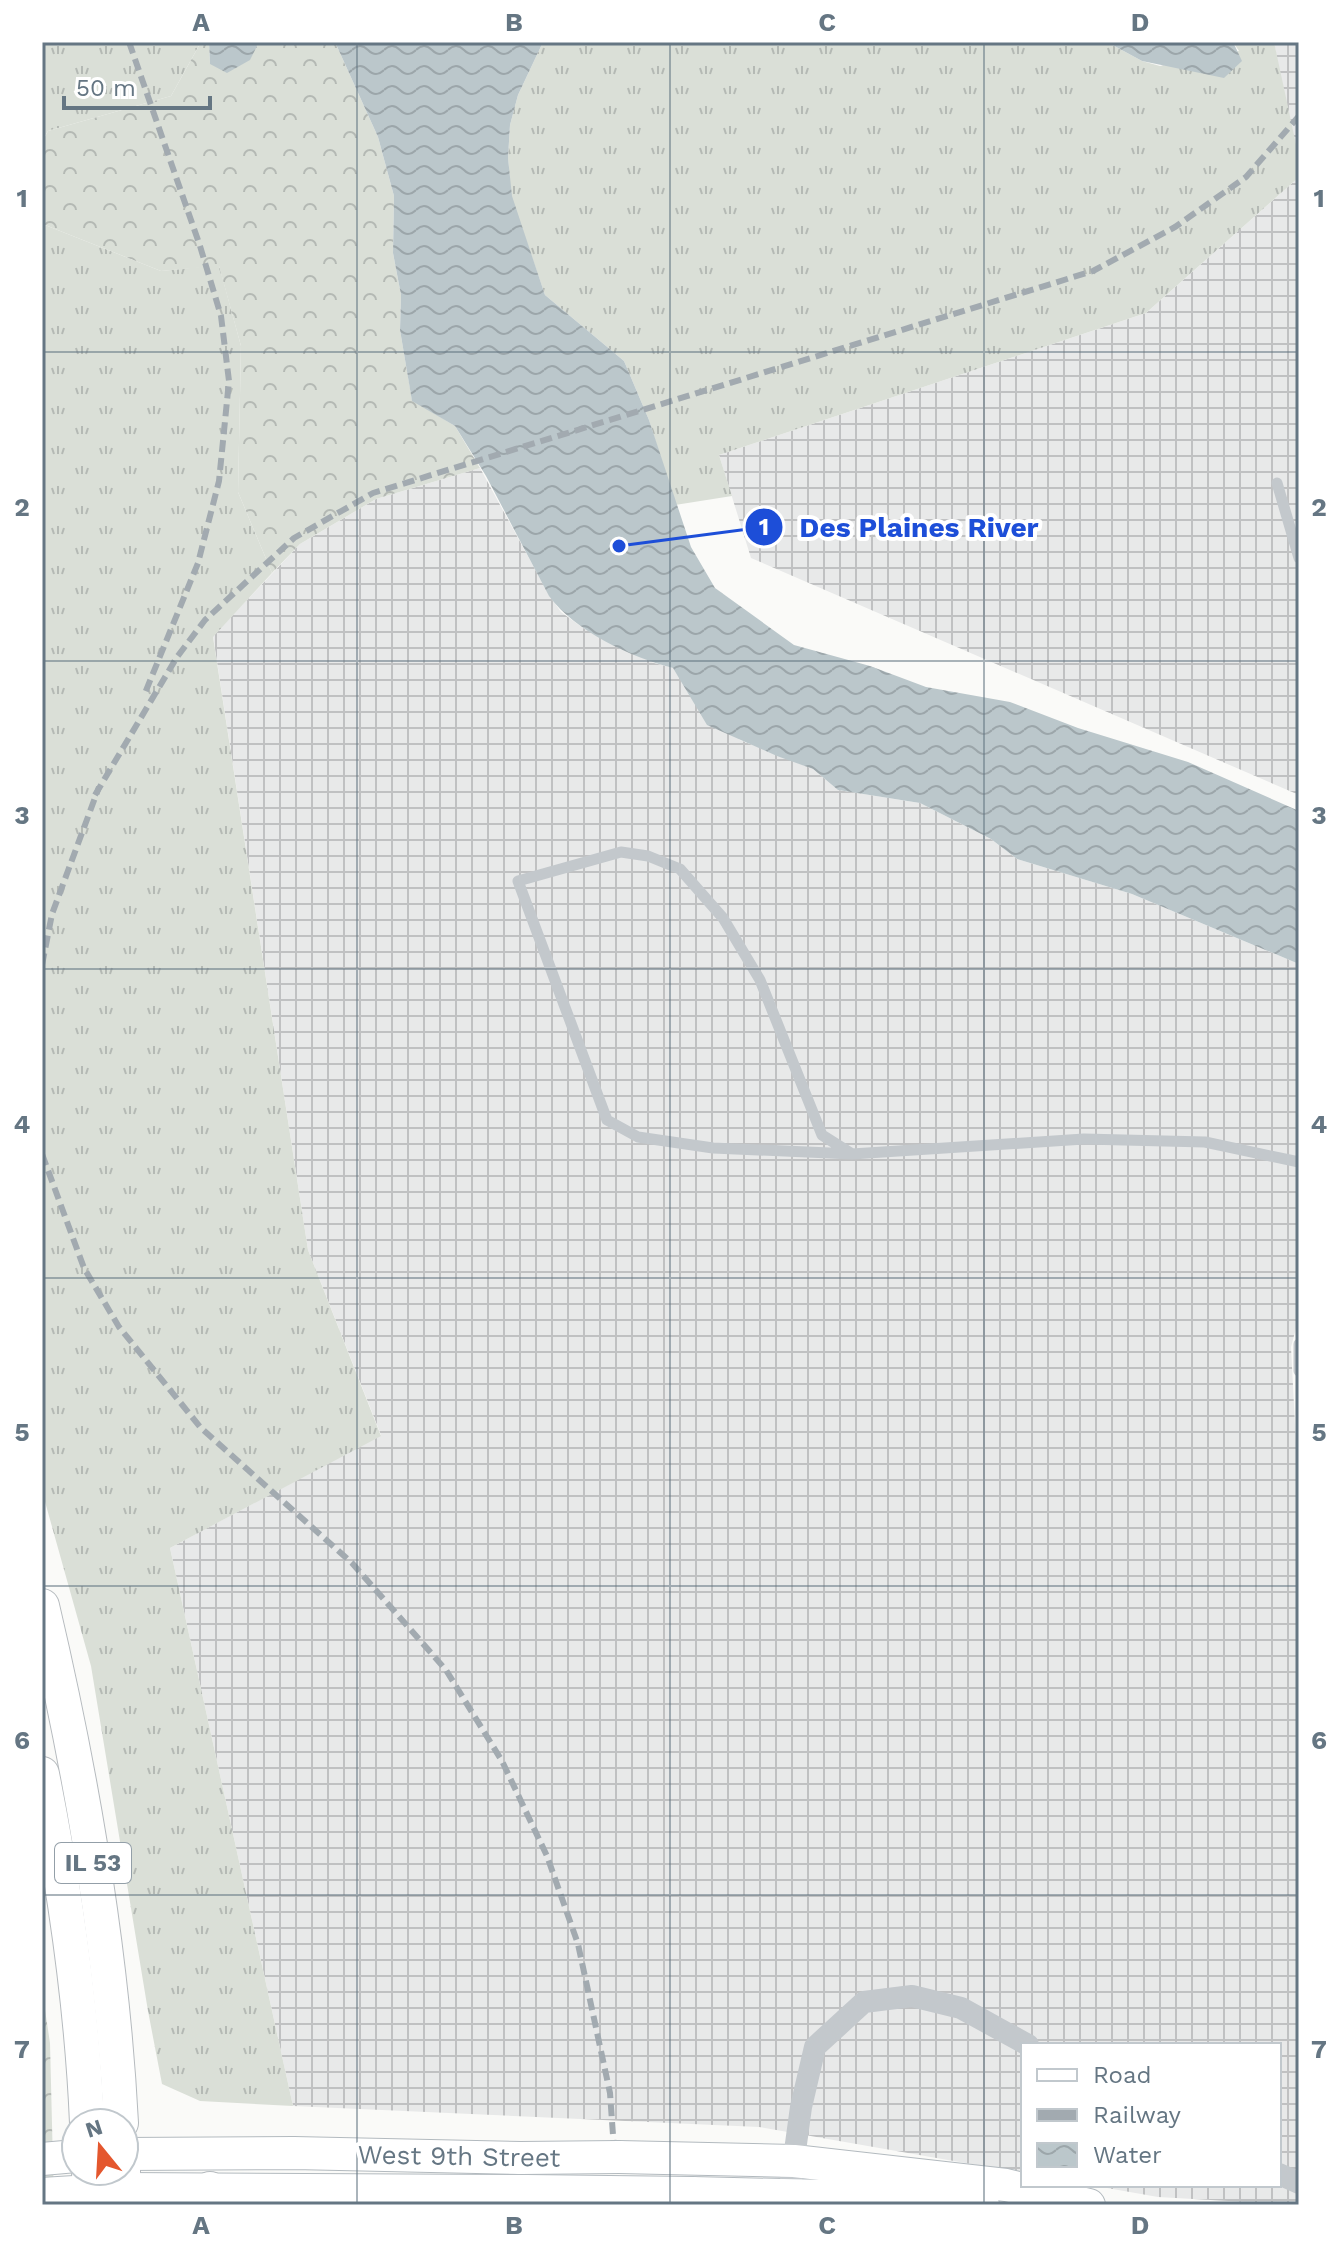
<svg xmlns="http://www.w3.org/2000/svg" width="1341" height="2247" font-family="'Work Sans',sans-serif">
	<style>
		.industrial { fill: url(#industrial-grid) }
		.grass { fill: url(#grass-tufts) }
		.forest { fill: url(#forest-crowns) }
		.water { fill: url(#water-waves) }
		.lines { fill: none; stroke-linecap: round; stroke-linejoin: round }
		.secondary-casing { stroke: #b3babf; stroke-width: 34 }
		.primary-casing { stroke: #b5babe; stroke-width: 36 }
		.lane { stroke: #c3c8cc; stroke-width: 11 }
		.street { stroke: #c3c8cc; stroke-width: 22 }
		.secondary { stroke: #fff; stroke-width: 32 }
		.primary { stroke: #fff; stroke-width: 34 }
		.rail { stroke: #a2aab0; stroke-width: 6; stroke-dasharray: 12 6; stroke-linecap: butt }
		.secondary-bridge-casing { stroke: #b3babf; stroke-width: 34; stroke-linecap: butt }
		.secondary-bridge { stroke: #fff; stroke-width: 32 }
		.grid { fill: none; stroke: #657683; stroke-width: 2; stroke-opacity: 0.55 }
		.labels { text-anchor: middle; stroke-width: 8; stroke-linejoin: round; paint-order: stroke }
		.shield { fill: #fff; stroke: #939fa8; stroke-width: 2 }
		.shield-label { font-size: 24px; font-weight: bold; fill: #657683 }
		.street-label { font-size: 26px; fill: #657683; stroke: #fff }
		.leader { fill: none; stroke: #1d4ed8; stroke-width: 3 }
		.callout-dot { fill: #1d4ed8; stroke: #fff; stroke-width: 3 }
		.mark-label { font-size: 24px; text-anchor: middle; font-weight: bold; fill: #fff }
		.callout-label { font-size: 28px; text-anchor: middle; font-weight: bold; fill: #1d4ed8; stroke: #fff; stroke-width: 8; stroke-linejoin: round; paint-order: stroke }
		.neatline { fill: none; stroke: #657683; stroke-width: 3 }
		.grid-label { font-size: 26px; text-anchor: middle; font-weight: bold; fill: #657683 }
	</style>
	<defs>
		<pattern id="industrial-grid" width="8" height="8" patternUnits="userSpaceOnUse" patternTransform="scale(2)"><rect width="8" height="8" fill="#e8e9e9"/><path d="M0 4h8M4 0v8" fill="none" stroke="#c0c1c2"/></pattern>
		<pattern id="grass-tufts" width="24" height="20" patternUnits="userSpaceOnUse" patternTransform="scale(2)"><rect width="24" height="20" fill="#dadfd7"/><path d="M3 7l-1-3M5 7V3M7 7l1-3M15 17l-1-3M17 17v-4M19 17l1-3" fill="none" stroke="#b4b9b4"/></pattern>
		<pattern id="forest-crowns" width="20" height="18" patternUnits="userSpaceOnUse" patternTransform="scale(2)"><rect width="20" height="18" fill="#dadfd7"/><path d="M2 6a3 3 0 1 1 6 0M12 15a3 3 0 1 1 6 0" fill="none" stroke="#b4b9b4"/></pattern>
		<pattern id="water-waves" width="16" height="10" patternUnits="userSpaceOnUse" patternTransform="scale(2)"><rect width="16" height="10" fill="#bbc7cb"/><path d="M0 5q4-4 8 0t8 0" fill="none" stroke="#9ca6aa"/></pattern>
	</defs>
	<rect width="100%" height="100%" fill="#fafaf8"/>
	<g class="industrial">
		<path d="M1274 42H1299V158L1280 76Z"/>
		<path d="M1299 177V795L751 558 719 455 1146 313Z"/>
		<path d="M480 468 549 595 561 612 583 628 654 663 673 668 686 687 740 740 813 769 838 790 920 803 991 839 1017 859 1132 894 1299 964V1317L1291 1347 1299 1502V2205L1158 2197 1090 2185H1279V2045H1023V2173L759 2127 293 2106 170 1548 381 1435 308 1250 213 636 300 544 376 499Z"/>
	</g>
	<g class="grass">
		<path d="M42 42H201L171 96 48 131 42 141Z"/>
		<path d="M543 42H1107L1142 61 1160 66 1239 51 1233 42H1274L1299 158V177L1146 313 719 455 732 496 675 505 649 420 624 361 545 295 511 196 508 158 510 125 518 95Z"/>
		<path d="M42 221 45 225 161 271 219 265 241 346 238 492 272 573 213 637 308 1250 381 1436 170 1548 293 2106 200 2101 162 2084 148 2011 91 1666 42 1491Z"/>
	</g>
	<g class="forest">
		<path d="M201 42H209L210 64 257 46 256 42H335L378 137 394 196 393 253 401 295 400 330 412 400 455 426 480 468 376 499 300 544 272 573 238 492 241 346 219 266 161 271 45 225 42 221V142L48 131 171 96Z"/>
		<path d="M42 1990 50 2043 54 2205H42Z"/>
	</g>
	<g class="water">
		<path d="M209 42H256L257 46 250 60 227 73 210 64Z"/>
		<path d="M335 42H543L518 95 510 125 508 158 512 196 545 295 624 361 649 420 691 547 715 588 794 645 870 666 926 687 1010 702 1078 728 1188 762 1299 811V964L1132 894 1017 859 991 839 920 803 838 790 813 769 777 756 707 725 673 668C630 657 575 631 549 596L486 476 455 426 412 401 400 330 401 295 393 253 394 196 378 137Z"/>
		<path d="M1107 42H1233L1242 61 1224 78 1142 61Z"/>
	</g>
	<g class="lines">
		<g class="secondary-casing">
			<g id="secondary">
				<path d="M124 2154 294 2153 521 2158"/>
				<path d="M619 2157 794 2161 1006 2185 1089 2205"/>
				<path d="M42 2159 76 2156"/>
				<path d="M692 2193 868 2197 983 2205"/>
				<path d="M42 2194 124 2189 526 2191"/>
			</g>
		</g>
		<g class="primary-casing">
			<g id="primary">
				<path d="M42 1606C82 1776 112 1948 121 2123"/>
				<path d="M42 1774C65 1889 82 2006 87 2123"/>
				<path d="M89 2171 90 2205"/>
				<path d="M123 2171 124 2205"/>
				<path d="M186 2205 210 2189"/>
			</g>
		</g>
		<g class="lane">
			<path d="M1277 483 1299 558"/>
			<path d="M852 1154 822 1135 760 980 723 918 680 869 648 856 621 852 518 881 607 1120 638 1137 713 1148 852 1154 1084 1139 1205 1142 1299 1162"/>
			<path d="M1299 1344V1371"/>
		</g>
		<g class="street">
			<path d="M1279 2174 1299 2183"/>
			<path d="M789 2195 801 2107 815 2047 864 2002 912 1996 961 2008 1028 2045"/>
		</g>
		<use href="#secondary" class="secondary"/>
		<use href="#primary" class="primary"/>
		<g class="rail">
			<path d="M129 42 200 246 221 316 229 381 219 481 198 563 145 693"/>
			<path d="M95 795 177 657 205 620 294 538 373 493 1093 271 1175 227 1246 177 1299 116"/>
			<path d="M42 965 52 914 99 787"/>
			<path d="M42 1154 84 1268 119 1327 201 1428 352 1563 446 1670 502 1761 547 1856 578 1944 610 2093 618 2205"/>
		</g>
		<g class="secondary-bridge-casing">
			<g id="secondary-bridge">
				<path d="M521 2158 619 2157"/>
				<path d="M526 2191 692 2193"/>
			</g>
		</g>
		<use href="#secondary-bridge" class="secondary-bridge"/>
	</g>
	<path class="grid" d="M357 42V2205M670 42V2205M984 42V2205M42 352H1299M42 661H1299M42 969H1299M42 1278H1299M42 1586H1299M42 1895H1299"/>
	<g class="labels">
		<rect class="shield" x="55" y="1843" width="76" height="40" rx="6"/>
		<g class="shield-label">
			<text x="93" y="1871">IL 53</text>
		</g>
		<g class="street-label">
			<text transform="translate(459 2156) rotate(1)" y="9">West 9th Street</text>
		</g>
	</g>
	<path class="leader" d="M619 546L764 527"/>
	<g class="callout-dot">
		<circle cx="619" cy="546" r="8"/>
		<circle cx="764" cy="527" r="20"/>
	</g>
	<g class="mark-label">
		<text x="764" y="535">1</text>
	</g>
	<g class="callout-label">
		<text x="919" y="537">Des Plaines River</text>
	</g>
	<rect width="1341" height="2247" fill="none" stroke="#ffffff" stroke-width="88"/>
	<rect x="1021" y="2043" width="260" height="144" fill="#ffffff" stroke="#c1c8cd" stroke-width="2"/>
	<rect x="1037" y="2069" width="40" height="12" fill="#ffffff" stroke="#c1c8cd" stroke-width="2"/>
	<text x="1093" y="2083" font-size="24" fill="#657683">Road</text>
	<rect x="1037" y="2109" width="40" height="12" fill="#a2aab0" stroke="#c1c8cd" stroke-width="2"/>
	<text x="1093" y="2123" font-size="24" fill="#657683">Railway</text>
	<rect x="1037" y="2143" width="40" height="24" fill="url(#water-waves)" stroke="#c1c8cd" stroke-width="2"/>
	<text x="1093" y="2163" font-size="24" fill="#657683">Water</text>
	<g transform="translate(100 2147) rotate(342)"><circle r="38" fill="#ffffff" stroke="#c1c8cd" stroke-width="2"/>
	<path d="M0-6L14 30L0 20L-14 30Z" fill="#e4572e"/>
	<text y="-12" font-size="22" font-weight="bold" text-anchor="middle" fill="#657683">N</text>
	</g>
	<path d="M64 96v12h146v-12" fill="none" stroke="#657683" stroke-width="4"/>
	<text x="76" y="96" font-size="24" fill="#657683" stroke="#ffffff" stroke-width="6" paint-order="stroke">50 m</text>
	<rect x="44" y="44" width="1253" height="2159" class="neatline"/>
	<g class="grid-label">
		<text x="201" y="31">A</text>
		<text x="514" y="31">B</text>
		<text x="827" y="31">C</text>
		<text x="1140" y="31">D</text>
		<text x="22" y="207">1</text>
		<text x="1319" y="207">1</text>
		<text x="22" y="516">2</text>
		<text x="1319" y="516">2</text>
		<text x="22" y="824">3</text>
		<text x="1319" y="824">3</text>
		<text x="22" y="1133">4</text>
		<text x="1319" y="1133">4</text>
		<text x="22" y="1441">5</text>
		<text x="1319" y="1441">5</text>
		<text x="22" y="1749">6</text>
		<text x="1319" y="1749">6</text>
		<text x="22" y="2058">7</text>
		<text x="1319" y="2058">7</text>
		<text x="201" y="2234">A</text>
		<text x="514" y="2234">B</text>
		<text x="827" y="2234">C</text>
		<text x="1140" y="2234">D</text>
	</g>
</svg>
